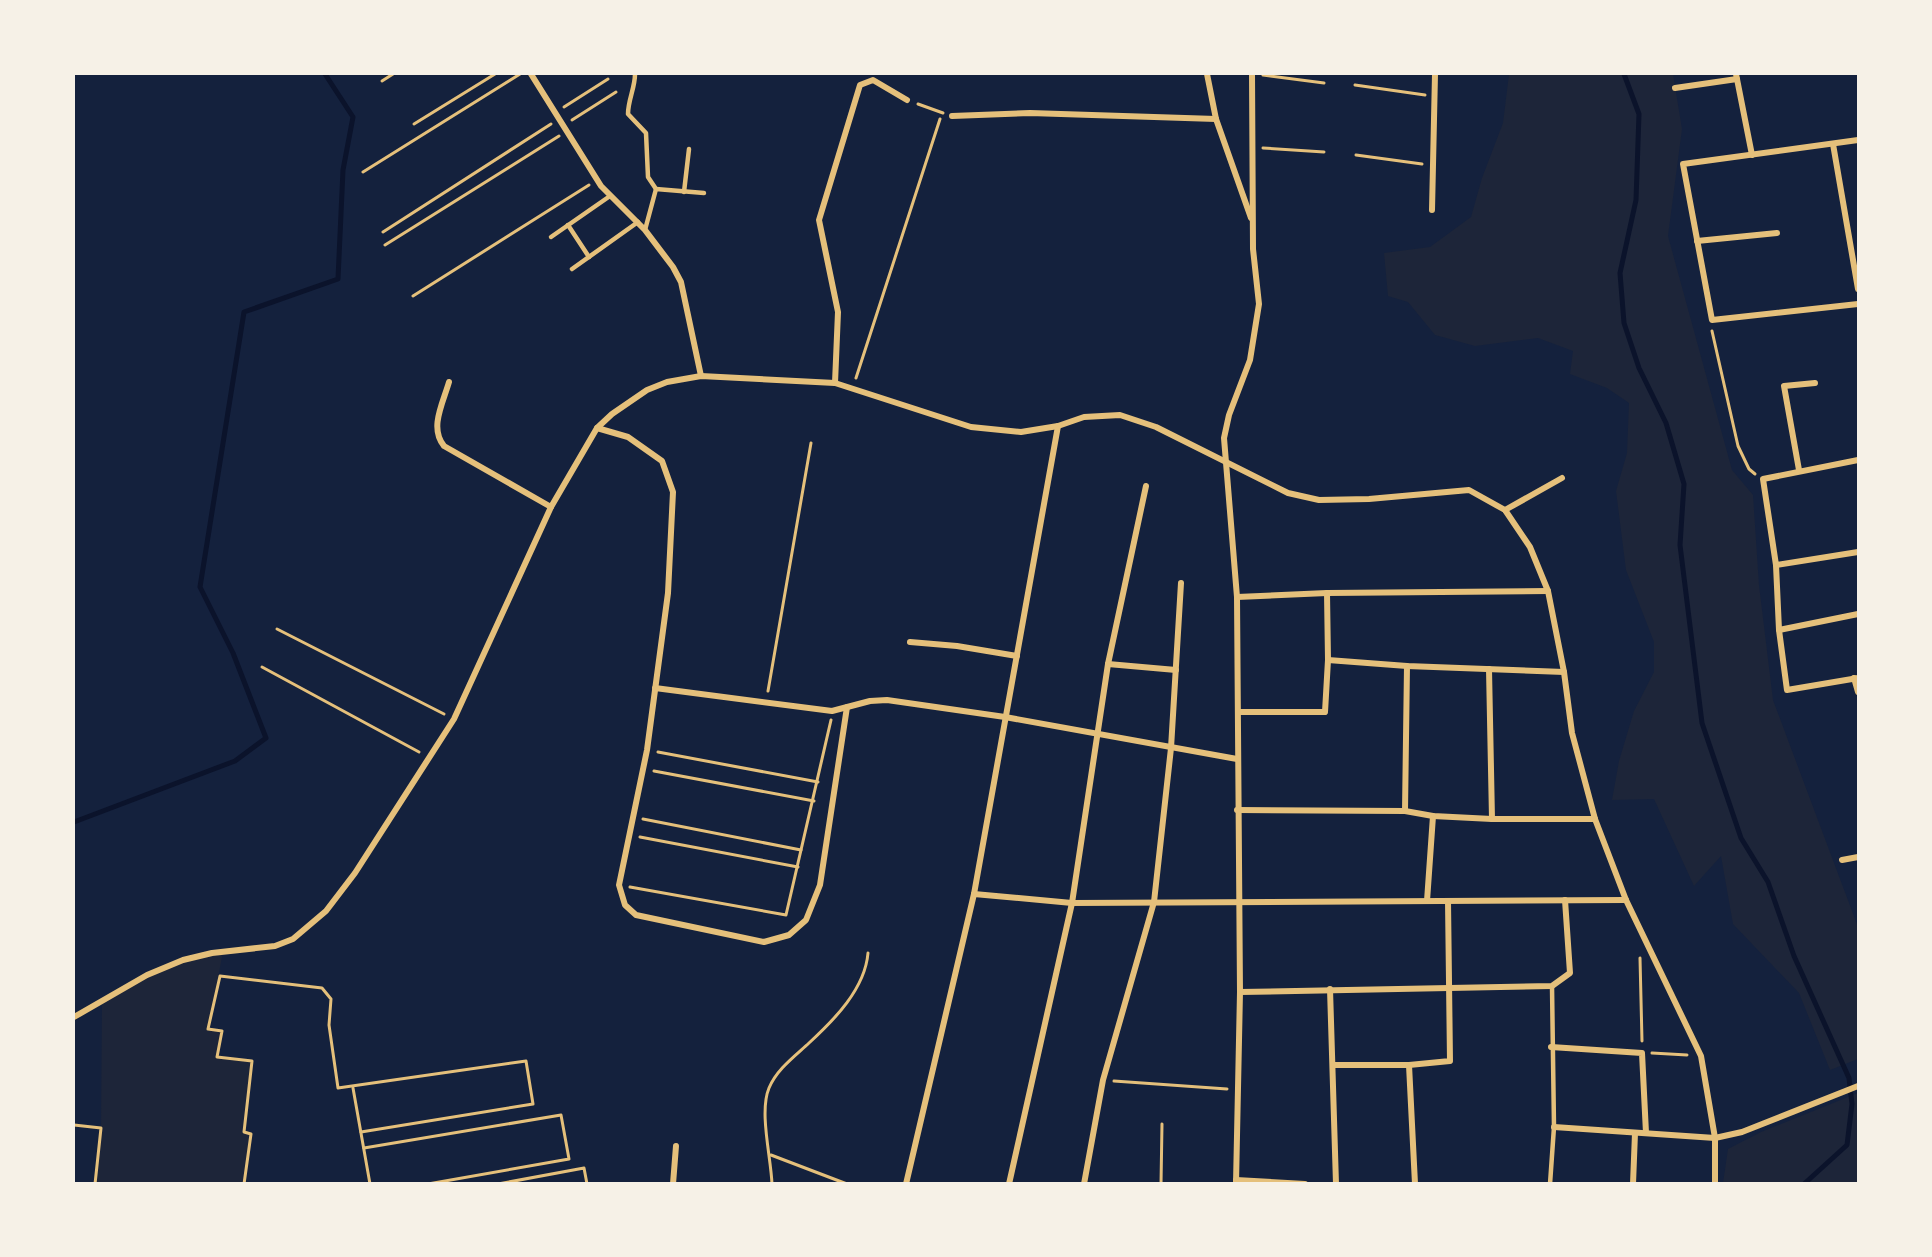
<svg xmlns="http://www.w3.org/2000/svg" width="1932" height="1257" font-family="'DejaVu Sans',sans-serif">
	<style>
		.green { fill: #1d2539 }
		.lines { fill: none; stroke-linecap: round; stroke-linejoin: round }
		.stream { stroke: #0b132b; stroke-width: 5 }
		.path { stroke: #e5c07b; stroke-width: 3 }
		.service { stroke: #e5c07b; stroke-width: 4.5 }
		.minor { stroke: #e5c07b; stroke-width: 6 }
	</style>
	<rect width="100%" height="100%" fill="#14213d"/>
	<g class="green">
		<path d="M1509 74H1673L1682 129 1668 236 1732 470 1753 495 1759 585 1773 700 1858 927V1059L1830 1070 1799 993 1733 924 1721 856 1694 886 1654 799 1612 800 1619 761 1634 711 1654 672V642L1626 570 1616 491 1627 453 1629 403 1607 388 1570 374 1573 351 1538 338 1475 346 1435 335 1408 302 1388 296 1384 253 1430 247 1471 217 1482 178 1503 123Z"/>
		<path d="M223 952 208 1028 222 1031 217 1057 252 1061 244 1132 251 1134 244 1183 95 1184 101 1128 102 999 183 960Z"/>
		<path d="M1858 1093V1183H1723L1728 1149 1761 1132Z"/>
	</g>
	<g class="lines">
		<g class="stream">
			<path d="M1624 74 1639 114 1636 200 1620 273 1624 323 1639 368 1666 423 1684 484 1680 545 1702 723 1741 838 1768 882 1794 956 1849 1078 1852 1104 1847 1145 1804 1184"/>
			<path d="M74 822 235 761 266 738 233 653 200 587 244 312 338 279 343 170 353 117 325 74"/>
		</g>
		<g class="path">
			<path d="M1263 75 1324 83"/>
			<path d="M382 81 393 74"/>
			<path d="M1355 85 1425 95"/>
			<path d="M918 104 943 113"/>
			<path d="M564 107 608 79"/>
			<path d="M572 120 616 92"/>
			<path d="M414 124 495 74"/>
			<path d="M1263 148 1324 152"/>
			<path d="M1356 155 1422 164"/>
			<path d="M363 172 520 74"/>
			<path d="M383 232 551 124"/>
			<path d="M385 245 559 136"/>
			<path d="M413 296 589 185"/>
			<path d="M1712 331 1738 446 1749 469 1755 474"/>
			<path d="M856 378 940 119"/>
			<path d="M277 629 444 714"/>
			<path d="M262 667 419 752"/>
			<path d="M768 691 811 443"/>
			<path d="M658 752 818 782"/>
			<path d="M654 771 814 801"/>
			<path d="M643 819 801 850"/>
			<path d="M640 837 798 867"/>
			<path d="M630 887 786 915 831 720"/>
			<path d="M1640 958 1642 1041"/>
			<path d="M1652 1053 1687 1055"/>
			<path d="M1114 1081 1227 1089"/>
			<path d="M353 1088 370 1184"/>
			<path d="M74 1125 101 1128 95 1184"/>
			<path d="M364 1148 561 1115 569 1159 428 1184"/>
			<path d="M771 1155 847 1184"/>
			<path d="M244 1184 251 1134 244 1132 252 1061 217 1057 222 1031 208 1029 220 976 322 988 331 999 329 1025 338 1088 526 1061 533 1104 361 1132"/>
			<path d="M498 1184 584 1168 587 1184"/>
			<path d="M772 1184C771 1157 759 1112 769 1088 777 1069 795 1056 809 1043 834 1020 865 989 868 953"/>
			<path d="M1161 1184 1162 1124"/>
		</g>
		<g class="service">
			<path d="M635 74C635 88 628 100 628 114L646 133 648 177 656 189"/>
			<path d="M684 192 689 149"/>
			<path d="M568 225 589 257"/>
			<path d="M645 230 656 189 704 193"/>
			<path d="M551 237 610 196"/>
			<path d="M572 269 638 222"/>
			<path d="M1550 1184 1554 1127 1552 986"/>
		</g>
		<g class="minor">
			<path d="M531 74 601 186 645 230 673 267 681 282 701 376"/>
			<path d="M1207 74 1216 119 1251 218"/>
			<path d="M1736 74 1752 155"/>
			<path d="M1675 88 1737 79"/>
			<path d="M952 116 1030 113 1216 119"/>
			<path d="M1858 140 1683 164 1712 320 1858 304"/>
			<path d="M1833 144 1858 289"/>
			<path d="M1432 210 1435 74"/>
			<path d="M1697 241 1777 233"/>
			<path d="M449 382C443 403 429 428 444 446L551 507"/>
			<path d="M835 383 838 312 819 220 860 85 873 80 907 100"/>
			<path d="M597 428 628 437 662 461 673 492 668 593 647 750 619 885 625 905 636 915 764 942 789 935 806 920 820 885 847 707"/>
			<path d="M1858 460 1763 479 1776 565 1779 630 1787 690 1858 678"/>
			<path d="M1799 470 1784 386 1815 383"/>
			<path d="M1505 510 1562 478"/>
			<path d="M1776 565 1858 552"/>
			<path d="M1237 597 1327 593 1548 591"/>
			<path d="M1779 630 1858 614"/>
			<path d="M910 642 957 646 1017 656"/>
			<path d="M1328 660 1407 666 1564 672"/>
			<path d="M1108 664 1176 670"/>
			<path d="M1489 669 1492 819"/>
			<path d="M1854 678 1858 692"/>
			<path d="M655 688 832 711 870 701 887 700 1005 717 1237 759"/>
			<path d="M1239 712H1325L1328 660 1327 593"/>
			<path d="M1237 810 1405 811 1433 816 1492 819H1595"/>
			<path d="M1405 811 1407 666"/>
			<path d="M1842 860 1858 857"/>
			<path d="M974 894 1072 903 1626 900"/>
			<path d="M1427 901 1433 816"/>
			<path d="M1330 989 1336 1184"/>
			<path d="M1240 992 1552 986 1570 973 1565 900"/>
			<path d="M74 1017 147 975 183 960 212 953 275 946 293 939 326 911 355 873 454 719 551 507 597 428 612 414 647 390 667 382 701 376 835 383 971 427 1021 432 1058 426 1084 417 1120 415 1156 427 1288 493 1319 500 1369 499 1469 490 1505 510 1530 547 1548 591 1564 672 1572 733 1595 819 1626 900 1701 1056 1715 1138V1184"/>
			<path d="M1551 1047 1642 1053 1646 1133"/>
			<path d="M1335 1065H1409L1450 1061 1448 901"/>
			<path d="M1409 1065 1415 1184"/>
			<path d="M1554 1127 1715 1138 1742 1132 1858 1086"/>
			<path d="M1236 1180 1305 1184"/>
			<path d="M673 1184 676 1146"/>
			<path d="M906 1184 974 894 1058 426"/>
			<path d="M1009 1184 1072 903 1108 664 1146 486"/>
			<path d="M1084 1184 1103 1080 1154 902 1171 748 1181 583"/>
			<path d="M1236 1184 1240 992 1237 597 1224 438 1229 415 1250 360 1259 304 1253 249 1252 74"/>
			<path d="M1633 1184 1635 1133"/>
		</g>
	</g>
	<rect width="1932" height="1257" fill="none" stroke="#f6f1e7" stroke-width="150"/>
</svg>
